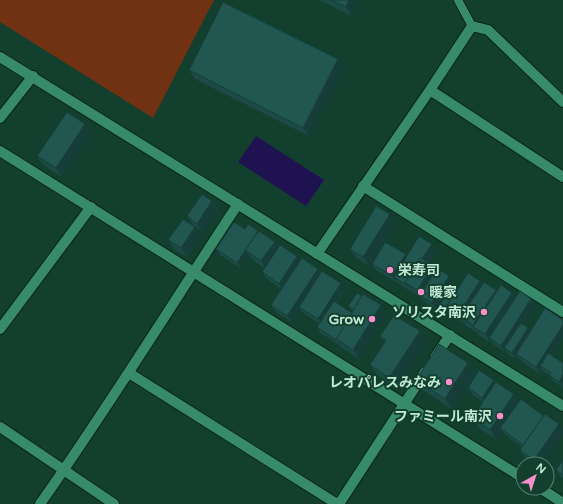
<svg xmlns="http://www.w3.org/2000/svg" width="563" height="504" font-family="'Varela Round','Noto Sans JP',sans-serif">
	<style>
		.green { fill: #713213 }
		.water { fill: #1f1251 }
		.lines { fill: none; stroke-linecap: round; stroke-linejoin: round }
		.service-casing { stroke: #082318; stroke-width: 10 }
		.minor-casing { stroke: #082318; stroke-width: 12 }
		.tertiary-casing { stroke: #082318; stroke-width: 12 }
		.service { stroke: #378b6a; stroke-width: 8 }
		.minor { stroke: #378b6a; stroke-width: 10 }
		.tertiary { stroke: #378b6a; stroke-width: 10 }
		.wall { fill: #1c4b45 }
		.shaded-wall { fill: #173d38 }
		.building { fill: #215750; stroke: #173d38 }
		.poi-dot { fill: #f790cd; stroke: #123f2e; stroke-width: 1.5 }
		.labels { text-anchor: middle; stroke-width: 4; stroke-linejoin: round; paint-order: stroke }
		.poi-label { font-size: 14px; font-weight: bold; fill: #c2e9d6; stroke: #123f2e; text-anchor: end }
	</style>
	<rect width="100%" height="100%" fill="#123f2e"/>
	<path class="green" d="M0 0H214L153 118 0 22Z"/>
	<path class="water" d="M256 136 324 180 306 206 238 162Z"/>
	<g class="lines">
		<g class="service-casing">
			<path id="service" d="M458 0 472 26"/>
		</g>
		<g class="minor-casing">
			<g id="minor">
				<path d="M430 90 563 177"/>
				<path d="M0 118 33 76"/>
				<path d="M0 151 523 478"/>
				<path d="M363 186 563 312"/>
				<path d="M317 254 430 90 472 26 488 30 563 102"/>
				<path d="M0 329 91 207"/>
				<path d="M435 357 450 335"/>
				<path d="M129 373 337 504"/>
				<path d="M0 427 114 504"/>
				<path d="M540 488 563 503"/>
				<path d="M40 504C109 406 172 304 238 204"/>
				<path d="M339 504 425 372"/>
			</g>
		</g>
		<g class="tertiary-casing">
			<path id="tertiary" d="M0 57 563 406"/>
		</g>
		<use href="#service" class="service"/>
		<use href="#minor" class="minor"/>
		<use href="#tertiary" class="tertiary"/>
	</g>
	<g class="wall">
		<path d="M319 0H359L352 16Z"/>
		<path d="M338 59 344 68 309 136 195 79 189 70Z"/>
		<path d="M85 124 91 132 62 177 43 165 37 156Z"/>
		<path d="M212 201 218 209 203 232 193 225 187 216Z"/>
		<path d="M396 223 369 266 356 257 350 249Z"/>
		<path d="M245 229 259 231 279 246 300 260 318 269 321 272 345 289 337 303 352 313 353 311 350 309 348 306 362 296 381 305 387 314 359 359 342 348 340 346 321 333 317 327 319 323 303 313 300 309 292 322 275 311 271 305 281 289 266 278 262 272 265 268 251 259 250 256 242 269 220 255 216 249Z"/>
		<path d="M201 235 187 257 174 249 168 240Z"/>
		<path d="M436 250 428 263 436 270 453 282 436 309 424 302 421 298 410 290V291L398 283 397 282H396L376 270 372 264 406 254 407 256Z"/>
		<path d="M483 284 497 291 512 293 516 297 536 305 523 324 528 328 530 331 563 338 552 356 563 363V388L553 381 549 375 544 372 542 370 540 374 520 360 518 357 516 359 508 354 506 351 505 352 493 344 492 342 491 343 479 335 478 333 466 326 464 323 463 324 451 316 448 311 446 314 440 310 438 307 452 297Z"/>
		<path d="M420 331 427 342 397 388 378 376 370 365 385 342 380 336Z"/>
		<path d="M468 363 476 374 452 409 423 390 416 380Z"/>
		<path d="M494 380 496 382 514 394 519 401 563 429V435L543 464H533L526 459 520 450 522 447 504 434 503 432 497 440 479 428 472 418 483 402 472 394 468 388Z"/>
		<path d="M563 460V478L560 476 556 470Z"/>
	</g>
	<g class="shaded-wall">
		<path d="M349 0H359L352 16 346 7Z"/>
		<path d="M338 59 344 68 309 136 303 128Z"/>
		<path d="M85 124 91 132 62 177 56 168Z"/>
		<path d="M212 201 218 209 203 232 197 224Z"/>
		<path d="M390 214 396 223 369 266 363 257Z"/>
		<path d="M195 227 201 235 187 257 181 248Z"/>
		<path d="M275 242 281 250 267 270 261 261Z"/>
		<path d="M432 244 436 250 412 287 407 284Z"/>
		<path d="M246 250 250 256 242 269 237 263Z"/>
		<path d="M406 254 410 260 394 277 397 282H396L392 276Z"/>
		<path d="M297 256 301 262 283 290 279 284Z"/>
		<path d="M433 266 439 274 421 296 417 290Z"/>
		<path d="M318 269 322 275 299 307 300 309 292 322 287 316Z"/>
		<path d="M449 276 453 282 436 309 432 303Z"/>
		<path d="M480 281 486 289 461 317 464 323 463 324 457 316Z"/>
		<path d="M341 283 345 289 323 325 318 319Z"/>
		<path d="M496 290 502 299 474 327 473 325Z"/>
		<path d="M512 293 518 301 489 338 492 342 491 343 485 334Z"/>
		<path d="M531 299 536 305 506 350 504 348 506 351 505 352 501 346Z"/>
		<path d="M381 305 387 314 359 359 353 350Z"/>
		<path d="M445 308 448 311 446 314 444 310Z"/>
		<path d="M563 325V338L544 368 540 366 542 370 540 374 536 367Z"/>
		<path d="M528 328 533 334 516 354 518 357 516 359 512 353Z"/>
		<path d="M420 331 427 342 397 388 389 378Z"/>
		<path d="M468 363 476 374 452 409 445 399Z"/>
		<path d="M563 375V388L559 382Z"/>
		<path d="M494 380 498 386 487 404 482 398Z"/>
		<path d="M514 394 522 405 500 428 503 432 497 440 490 430Z"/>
		<path d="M559 424 563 429V435L543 464H536L534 460Z"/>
	</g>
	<g class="building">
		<path d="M331 0H349L346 7Z"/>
		<path d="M223 2 338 59 303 128 189 70Z"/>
		<path d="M67 112 85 124 56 168 37 156Z"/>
		<path d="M202 194 212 201 197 224 187 216Z"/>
		<path d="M376 206 390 214 363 257 350 249Z"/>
		<path d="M183 219 195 227 181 248 168 240Z"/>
		<path d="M234 222 245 229 248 224 258 231 237 263 216 249Z"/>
		<path d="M259 231 275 242 261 261 245 250Z"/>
		<path d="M419 236 432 244 422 259 421 258 405 283 406 284V285L394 277Z"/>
		<path d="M385 242 406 254 392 276 372 264Z"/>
		<path d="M280 245 297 256 279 284 262 272Z"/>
		<path d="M302 258 318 269 287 316 271 305Z"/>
		<path d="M421 258 433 266 417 290 405 283Z"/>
		<path d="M437 268 449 276 432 303 420 296Z"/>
		<path d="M322 271 341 283 318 319 299 307Z"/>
		<path d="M468 273 480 281 457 316 445 308Z"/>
		<path d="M484 282 496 290 473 325 461 317Z"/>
		<path d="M501 285 512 293 485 334 473 327Z"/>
		<path d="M520 291 531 299 501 346 489 338Z"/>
		<path d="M357 293 362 296 354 310 348 306Z"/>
		<path d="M363 294 381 305 353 350 336 339Z"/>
		<path d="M447 294 452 297 444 310 438 307Z"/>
		<path d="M334 301 352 313 336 340 317 327Z"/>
		<path d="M545 308 563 320V325L536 367 516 354Z"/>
		<path d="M394 315 420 331 389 378 370 365 386 340 380 336Z"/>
		<path d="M521 323 528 328 512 353 504 348Z"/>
		<path d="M439 344 468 363 445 399 416 380Z"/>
		<path d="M548 353 563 363V375L559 382 549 375 551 373 540 366Z"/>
		<path d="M479 370 494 380 482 398 468 388Z"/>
		<path d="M496 382 514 394 490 430 472 418Z"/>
		<path d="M521 399 544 416 523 445 500 428Z"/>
		<path d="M545 414 559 424 534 460 520 450Z"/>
		<path d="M563 460V475L556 470Z"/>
	</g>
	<g class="poi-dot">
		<circle cx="390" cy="270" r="4"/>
		<circle cx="421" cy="292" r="4"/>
		<circle cx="484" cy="312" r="4"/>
		<circle cx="372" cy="319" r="4"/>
		<circle cx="449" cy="382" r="4"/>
		<circle cx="500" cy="416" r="4"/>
	</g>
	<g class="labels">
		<g class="poi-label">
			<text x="398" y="275" text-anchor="start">栄寿司</text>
			<text x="429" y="297" text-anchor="start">暖家</text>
			<text x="476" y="317">ソリスタ南沢</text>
			<text x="364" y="324">Grow</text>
			<text x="441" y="387">レオパレスみなみ</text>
			<text x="492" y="421">ファミール南沢</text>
		</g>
	</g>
	<g transform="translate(535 476) rotate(39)"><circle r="19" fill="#123f2e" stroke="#588371"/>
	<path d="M0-3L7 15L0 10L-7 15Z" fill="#f790cd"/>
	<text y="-6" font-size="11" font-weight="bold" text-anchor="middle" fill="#c2e9d6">N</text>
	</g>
</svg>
